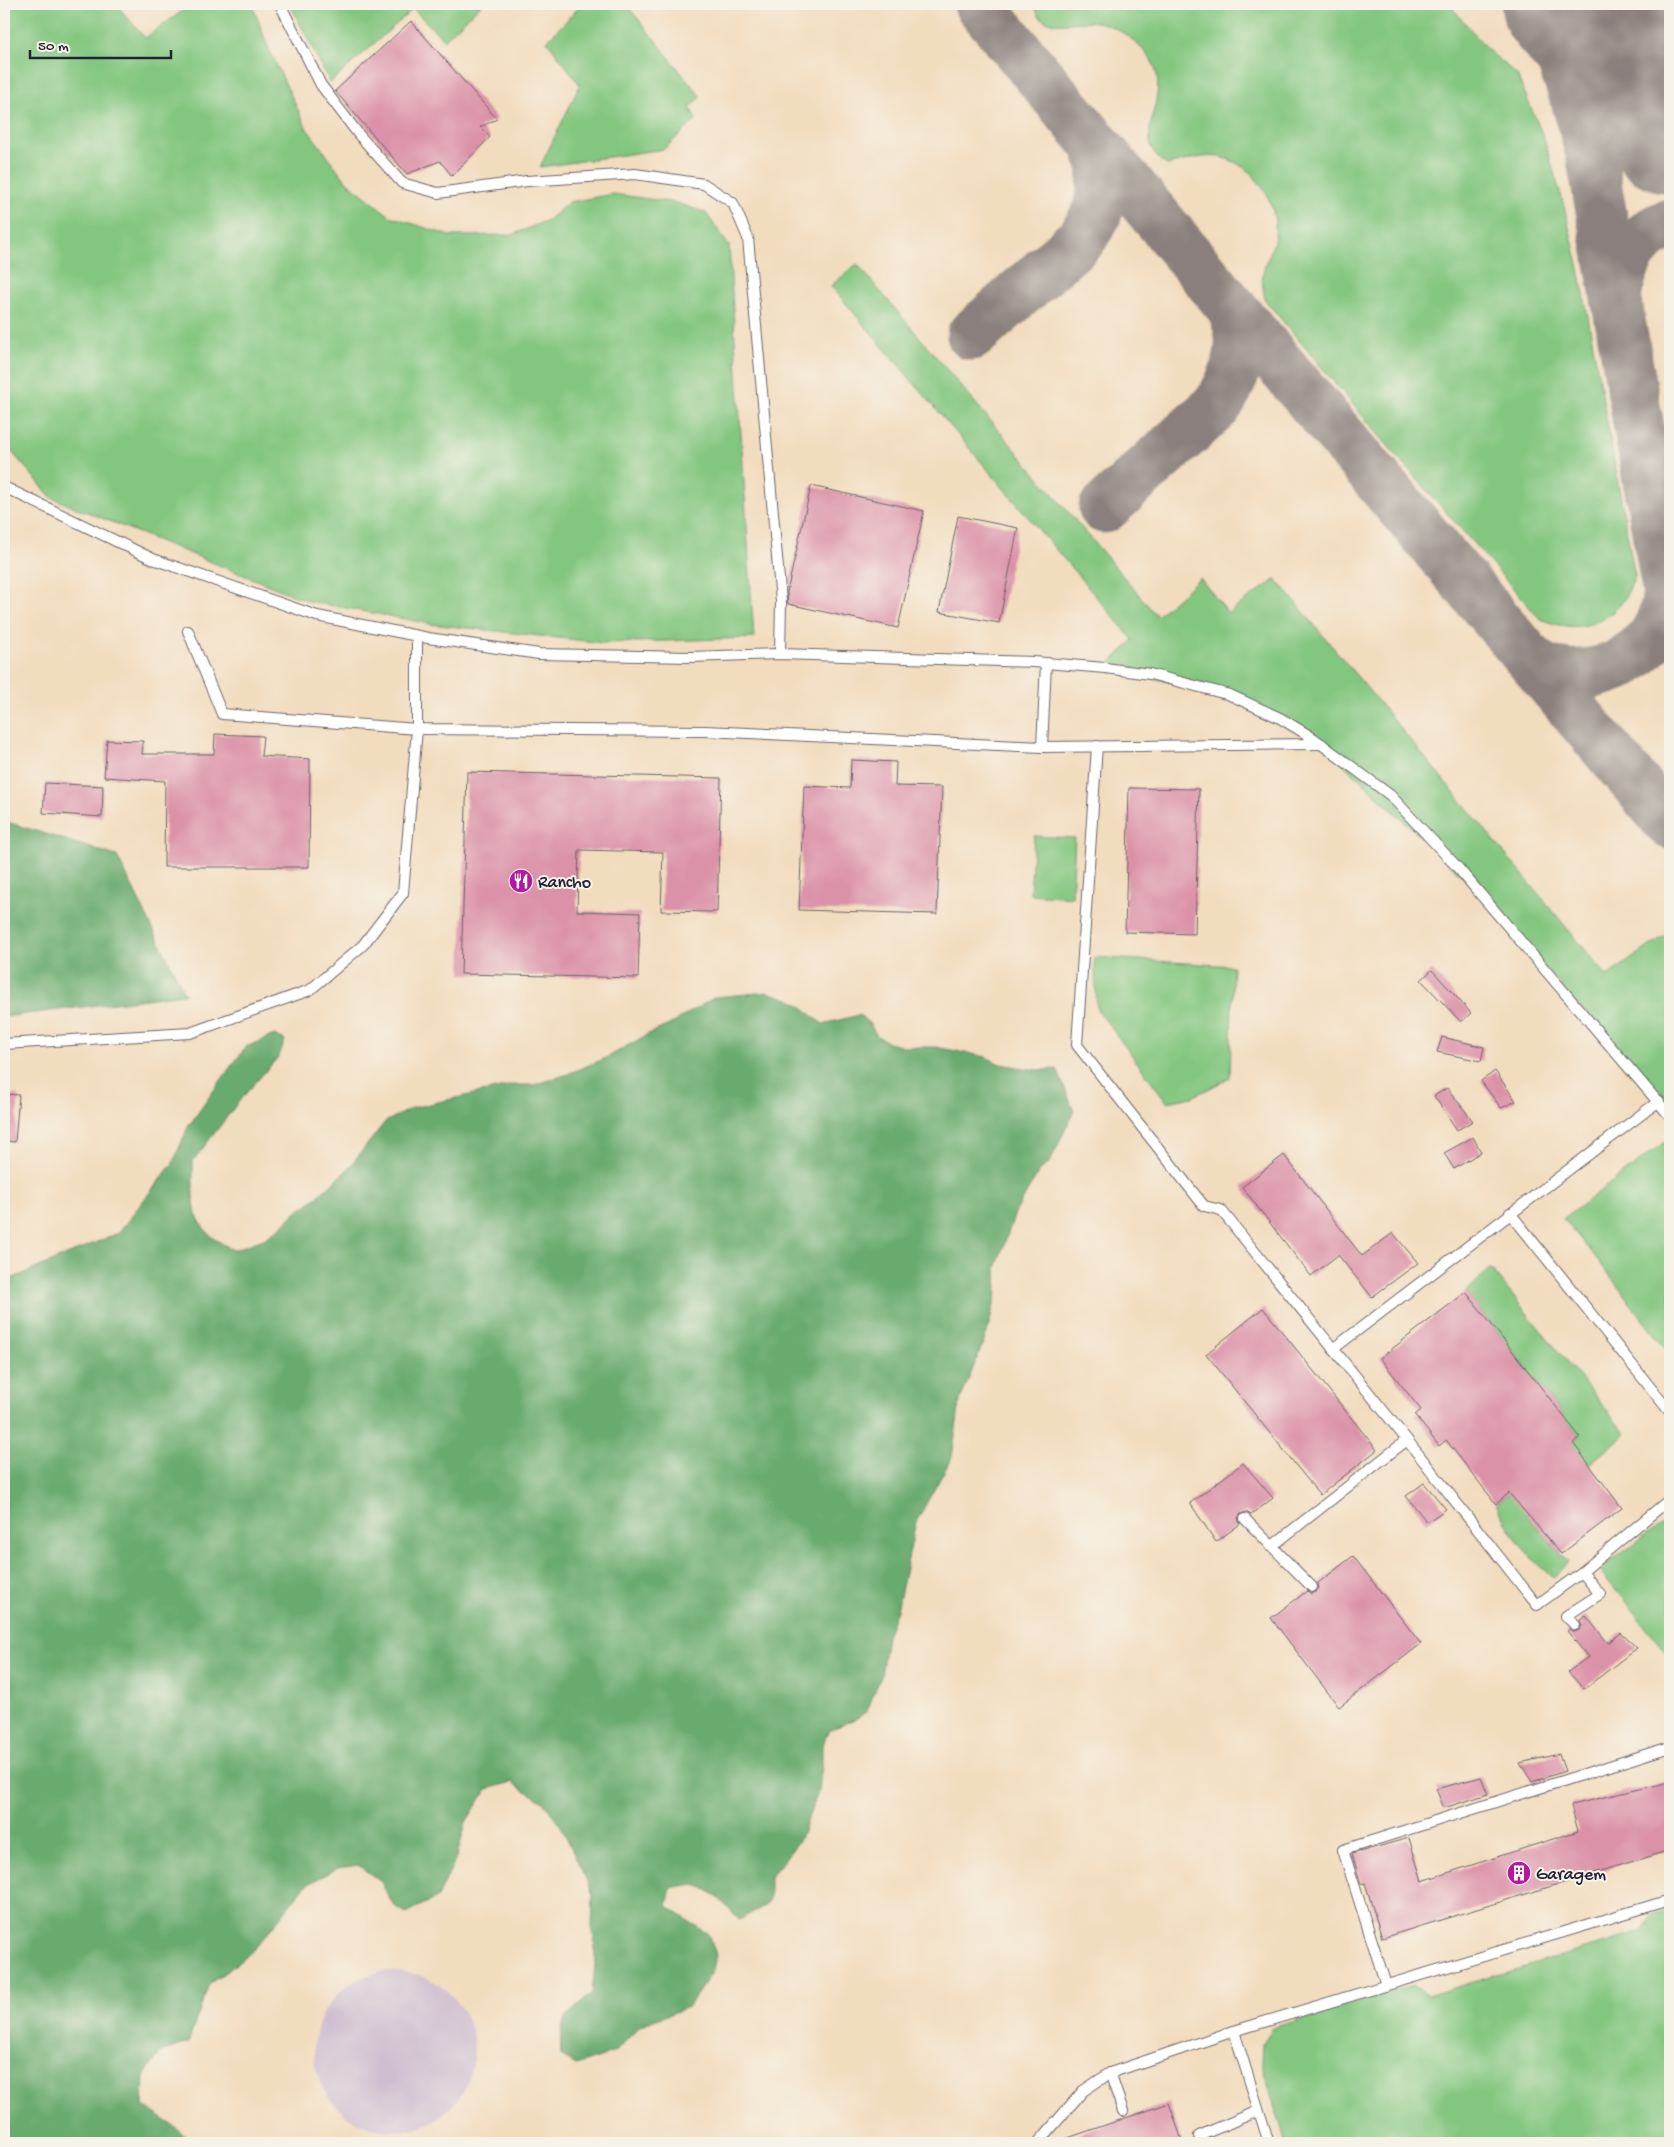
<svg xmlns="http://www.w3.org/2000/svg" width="1674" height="2147" font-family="'Gochi Hand',sans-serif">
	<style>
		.industrial { fill: #cfbdd0 }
		.green { fill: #82c67f; stroke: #52745d }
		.forest { fill: #69ab6e; stroke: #466654 }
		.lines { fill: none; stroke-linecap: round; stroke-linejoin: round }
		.taxiway { stroke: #8a7f7c; stroke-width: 51 }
		.runway { stroke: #8a7f7c; stroke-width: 128 }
		.building { fill: #db92a8 }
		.lane-casing { stroke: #6b6369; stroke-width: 12 }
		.lane { stroke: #fff; stroke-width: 10 }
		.labels { text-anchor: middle; stroke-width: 4; stroke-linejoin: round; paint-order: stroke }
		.poi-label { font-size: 18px; fill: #22223b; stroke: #f7f3e8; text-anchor: start }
	</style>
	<rect width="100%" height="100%" fill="#f7f3e8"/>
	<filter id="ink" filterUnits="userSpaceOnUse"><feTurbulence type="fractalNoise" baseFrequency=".02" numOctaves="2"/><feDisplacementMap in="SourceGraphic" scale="10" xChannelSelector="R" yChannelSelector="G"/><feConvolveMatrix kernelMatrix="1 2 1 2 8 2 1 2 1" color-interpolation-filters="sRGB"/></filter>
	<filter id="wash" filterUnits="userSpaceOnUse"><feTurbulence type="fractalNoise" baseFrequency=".0096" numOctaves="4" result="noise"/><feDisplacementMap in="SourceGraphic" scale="20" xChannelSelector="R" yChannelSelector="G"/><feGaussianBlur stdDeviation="1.12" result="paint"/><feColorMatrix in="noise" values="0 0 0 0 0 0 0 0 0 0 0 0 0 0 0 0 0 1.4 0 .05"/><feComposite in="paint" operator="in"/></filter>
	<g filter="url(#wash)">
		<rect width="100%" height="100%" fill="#f2dcbe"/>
		<circle class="industrial" cx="394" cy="2051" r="80"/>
		<g class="green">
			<path d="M4 4H116L145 38 192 4H252L268 47 307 129 347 182 390 216 450 236 512 235 548 220 569 202 613 194 677 203 706 213 729 246 754 638 604 643 431 624 308 601 52 498 4 443Z"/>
			<path d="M290 4H482L444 40 413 9 330 83Z"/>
			<path d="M582 4H626L701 97 690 107 696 120 664 149 540 167 580 85 547 41Z"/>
			<path d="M1035 4H1449L1488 50 1517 75 1543 136 1563 202 1580 273 1635 577C1630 587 1626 599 1618 607 1597 630 1565 631 1539 618L1388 446 1265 300C1264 291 1261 281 1263 273 1266 260 1273 249 1275 236 1279 204 1256 167 1224 158 1206 153 1186 161 1167 165 1120 135 1188 89 1139 46 1127 34 1113 25 1096 22 1076 19 1038 35 1035 4Z"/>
			<path d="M857 264 1157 616 1200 578 1228 613 1276 579 1607 976 1670 932V1109L1476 889 1322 744 1230 695 1105 668 1133 640 831 286Z"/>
			<path d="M1670 368V427L1665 388Z"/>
			<path d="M1034 836 1075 838 1072 897 1030 894Z"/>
			<path d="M1094 957 1233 966 1230 1078 1192 1097 1167 1102 1097 1009Z"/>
			<path d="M1669 1139 1670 1140V1355L1590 1250 1563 1219Z"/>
			<path d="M1490 1268 1626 1434 1526 1515 1568 1562 1554 1577C1529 1562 1509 1529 1496 1504L1580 1437 1466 1292Z"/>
			<path d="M1670 1517V1656L1599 1570Z"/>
			<path d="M1670 1910V2143H1286L1261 2062 1262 2044 1272 2028 1413 1985 1427 1996 1642 1932 1650 1916Z"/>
		</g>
		<g class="forest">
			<path d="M4 821 117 856 185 994 4 1017Z"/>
			<path d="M767 992C779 996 791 998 801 1006 809 1011 815 1019 823 1024L859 1015 870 1024 877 1036 892 1044 905 1047H936L986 1057 1000 1064 1036 1070 1057 1069 1074 1111 1050 1162 1039 1171 1015 1213 996 1268 997 1292 987 1333 960 1401 952 1457 916 1522 897 1610 887 1636 881 1676 867 1711 859 1717 828 1731 822 1747V1765L819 1790 799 1841 770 1877V1896L766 1905 739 1920C727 1907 710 1885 691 1885 684 1885 677 1887 671 1888L667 1906 708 1934 716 1954 713 1971 688 2007 641 2025 615 2052 576 2065 561 2056C559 2018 565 2018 592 1993L596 1955 592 1927 593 1894 560 1824 543 1802 512 1782 487 1789 466 1822 457 1856 438 1897 406 1913 393 1905 381 1882 358 1865 338 1868 306 1885 256 1947 239 1962 209 1984 188 2043 161 2052 144 2076 143 2106 174 2126 193 2143H4V1282L118 1233 173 1163 188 1127 229 1069 246 1047 274 1035 285 1040 279 1056 240 1100 193 1161V1196L196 1214 203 1227 213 1238 233 1250 264 1239 280 1228 294 1214 316 1198 347 1170 385 1122 412 1108 513 1085H534L565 1075 608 1057 650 1033 669 1025 715 997Z"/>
		</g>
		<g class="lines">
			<g class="taxiway">
				<path d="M979 4 1232 308 1670 824"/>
				<path d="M1542 4 1578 106 1591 154 1670 605"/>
				<path d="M1597 4 1670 40"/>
				<path d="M1616 298C1621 265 1636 234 1670 224"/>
				<path d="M972 335 1082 238 1096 215 1102 192 1103 168 1096 145"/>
				<path d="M1104 508 1217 406C1231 385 1242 360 1240 335 1239 326 1235 316 1232 308"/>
				<path d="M1530 658C1534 662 1538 665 1542 668 1549 672 1561 673 1569 674 1602 676 1633 663 1653 636 1662 624 1666 607 1668 592"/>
			</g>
			<path class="runway" d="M1565 4 1670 129"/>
		</g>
		<g id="blocks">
			<g class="building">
				<path d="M411 21 497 119 480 127 490 137 452 176 440 161 407 174 335 91Z"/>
				<path d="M811 486 924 511 898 628 788 604 787 592Z"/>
				<path d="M958 516 1018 528 999 623 939 612Z"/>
				<path d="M215 734 263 736 261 756 310 759 309 867H164L165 781 104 777 107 740 143 741 142 754H214Z"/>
				<path d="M851 760 896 762 895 786 942 787 937 914 799 910 804 786 850 788Z"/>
				<path d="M467 772 721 778 717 912 661 911 663 852 579 850 577 911 640 913 638 978 461 974Z"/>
				<path d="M45 783 103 786 102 817 43 813Z"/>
				<path d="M1129 788 1199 789 1195 934 1125 932Z"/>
				<path d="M1432 970 1471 1013 1461 1022 1421 980Z"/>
				<path d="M1442 1037 1484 1047 1481 1061 1437 1052Z"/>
				<path d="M1495 1071 1516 1101 1501 1108 1481 1081Z"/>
				<path d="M1447 1088 1473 1121 1457 1130 1434 1096Z"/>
				<path d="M4 1094 19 1095 15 1142 4 1141Z"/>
				<path d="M1473 1137 1481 1152 1454 1169 1444 1153Z"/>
				<path d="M1284 1155 1362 1256 1393 1233 1418 1263 1372 1297 1338 1255 1311 1276 1242 1187Z"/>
				<path d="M1466 1292 1580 1437 1573 1443 1622 1508 1561 1554 1509 1493 1496 1504 1446 1440 1439 1446 1415 1415 1421 1410 1380 1358Z"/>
				<path d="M1263 1308 1377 1450 1320 1495 1206 1354Z"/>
				<path d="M1243 1463 1273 1498 1251 1515 1246 1512 1241 1514 1238 1518 1240 1524 1216 1542 1190 1503Z"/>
				<path d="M1424 1483 1446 1509 1427 1522 1406 1496Z"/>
				<path d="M1353 1556 1421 1644 1339 1707 1271 1618 1307 1591 1311 1594 1316 1592 1319 1588 1318 1583Z"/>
				<path d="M1586 1616 1608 1643 1621 1633 1637 1648 1584 1689 1568 1672 1588 1657 1567 1631 1570 1629 1574 1632 1579 1630 1582 1626 1580 1620Z"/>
				<path d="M1559 1754 1565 1771 1532 1782 1520 1763Z"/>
				<path d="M1481 1777 1488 1794 1444 1808 1436 1789Z"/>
				<path d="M1670 1782V1850L1382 1938 1365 1883 1361 1884 1352 1854 1409 1838 1422 1881 1578 1831 1571 1805Z"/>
				<path d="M1169 2103 1183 2143H1059V2141Z"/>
			</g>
		</g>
	</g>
	<g filter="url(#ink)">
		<use href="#blocks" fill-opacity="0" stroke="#6b6369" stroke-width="1"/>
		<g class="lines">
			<g class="lane-casing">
				<g id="lane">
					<path d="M280 4 321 85 359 135 402 183 438 193 527 181 635 174 704 184 733 203 748 238 781 601 780 654"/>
					<path d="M4 487 153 559 317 616 428 638 539 654 690 657 780 654 1034 662 1105 668 1150 674 1230 695 1280 718 1313 738 1390 795 1458 868 1670 1116"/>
					<path d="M188 631 222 714 417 729 705 731 1042 747"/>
					<path d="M1046 663 1042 747 1322 744"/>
					<path d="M1097 746 1077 1045 1204 1206 1221 1210 1407 1440 1537 1605 1582 1572 1670 1499"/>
					<path d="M4 1044 190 1033 310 990 363 945 403 893 417 729V636"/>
					<path d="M1510 1213 1670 1412"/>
					<path d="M1333 1349 1659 1101"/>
					<path d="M1245 1519 1312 1587"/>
					<path d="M1271 1547 1407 1440"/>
					<path d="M1575 1625 1566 1616 1600 1594 1582 1572"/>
					<path d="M1386 1985 1343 1850 1670 1747"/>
					<path d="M1234 2031 1269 2143"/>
					<path d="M1110 2073 1123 2111"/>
					<path d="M1199 2136 1258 2111"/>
					<path d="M1038 2143 1083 2091 1110 2073 1234 2031 1670 1900"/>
				</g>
			</g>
			<use href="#lane" class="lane"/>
		</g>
	</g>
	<defs>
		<g id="restaurant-disc" transform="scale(1.25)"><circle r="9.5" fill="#b5179e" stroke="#f7f3e8"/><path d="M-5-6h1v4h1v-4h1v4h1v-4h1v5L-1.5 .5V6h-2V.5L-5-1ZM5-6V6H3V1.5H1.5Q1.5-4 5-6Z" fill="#fff"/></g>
		<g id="building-disc" transform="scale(1.25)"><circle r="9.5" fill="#b5179e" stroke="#f7f3e8"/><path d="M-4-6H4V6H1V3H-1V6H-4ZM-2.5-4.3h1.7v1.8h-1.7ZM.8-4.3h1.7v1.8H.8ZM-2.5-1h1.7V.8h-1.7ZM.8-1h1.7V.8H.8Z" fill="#fff"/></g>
	</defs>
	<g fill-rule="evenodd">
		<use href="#restaurant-disc" x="521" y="881"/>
		<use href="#building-disc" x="1519" y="1873"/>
	</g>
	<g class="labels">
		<g class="poi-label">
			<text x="538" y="887">Rancho</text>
			<text x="1536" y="1879">Garagem</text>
		</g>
	</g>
	<rect width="1674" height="2147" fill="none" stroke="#f7f3e8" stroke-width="20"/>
	<path d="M30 50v8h141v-8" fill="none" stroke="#22223b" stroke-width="2.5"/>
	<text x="38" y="50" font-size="15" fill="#22223b" stroke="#f7f3e8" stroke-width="4" paint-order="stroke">50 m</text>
</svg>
